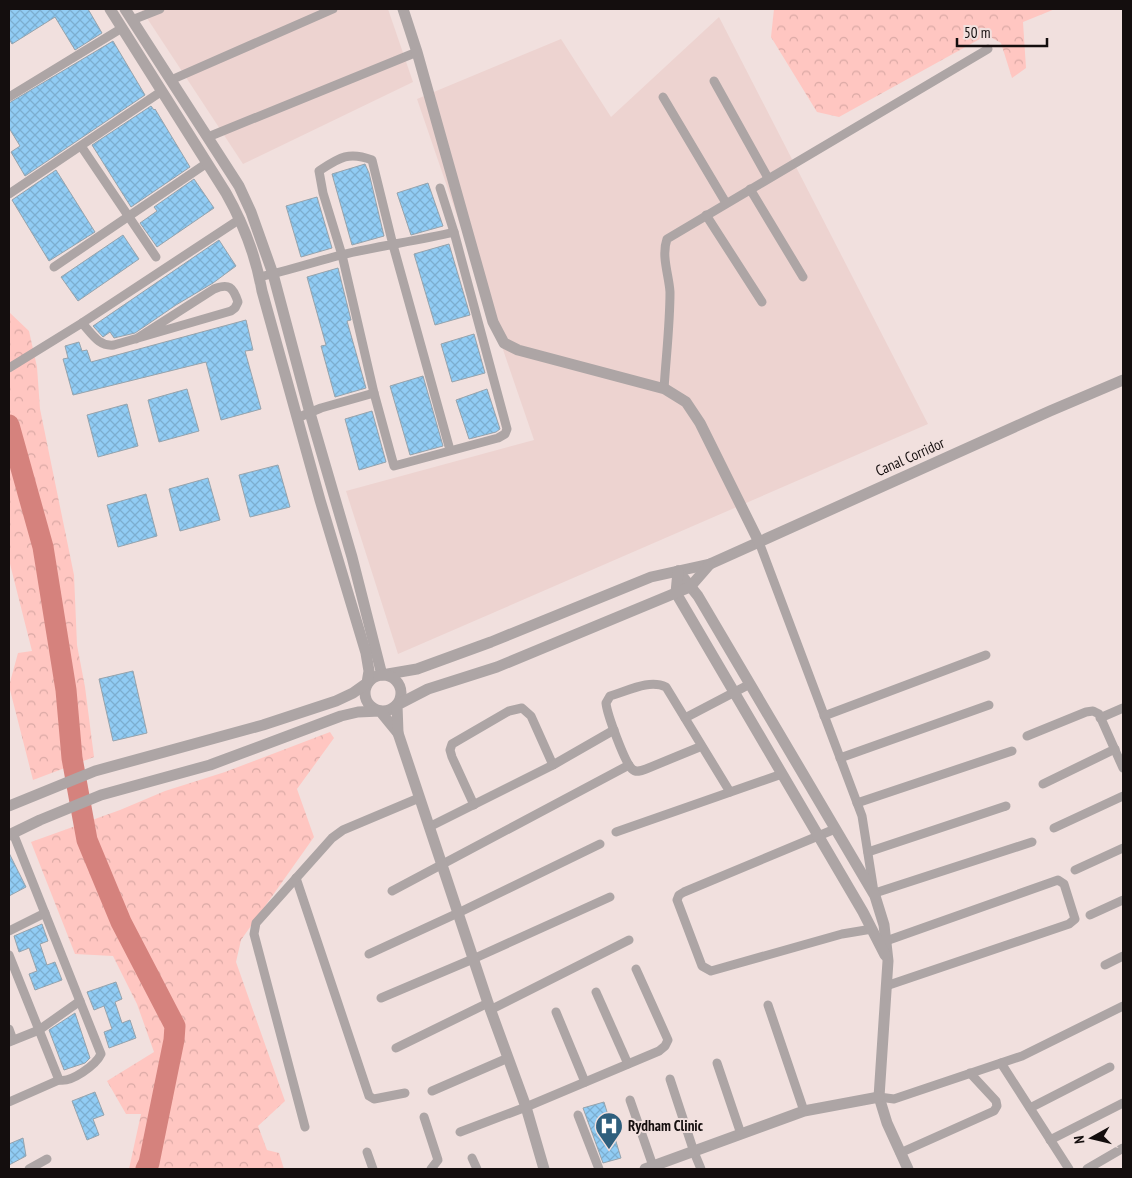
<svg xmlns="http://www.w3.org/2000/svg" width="1132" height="1178" font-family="'PT Sans Narrow',sans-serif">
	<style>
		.built { fill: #edd3d0 }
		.forest { fill: url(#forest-crowns) }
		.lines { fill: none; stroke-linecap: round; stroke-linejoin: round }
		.river { stroke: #d5827d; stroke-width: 21 }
		.building { fill: url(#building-cross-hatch); stroke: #96a3ac }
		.minor { stroke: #ada5a5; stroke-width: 9 }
		.tertiary { stroke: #ada5a5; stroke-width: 11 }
		.labels { text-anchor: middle; stroke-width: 4; stroke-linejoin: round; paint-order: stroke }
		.street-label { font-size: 15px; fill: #140e0e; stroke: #f1e0de }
		.poi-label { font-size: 15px; font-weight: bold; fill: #140e0e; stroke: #f1e0de; text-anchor: start }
	</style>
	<defs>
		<pattern id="forest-crowns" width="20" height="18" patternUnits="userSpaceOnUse" patternTransform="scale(1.25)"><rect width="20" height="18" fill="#ffc6c1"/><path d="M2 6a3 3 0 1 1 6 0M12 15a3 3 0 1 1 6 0" fill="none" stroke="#daa9a5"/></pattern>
		<pattern id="building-cross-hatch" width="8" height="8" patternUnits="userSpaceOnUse" patternTransform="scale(1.25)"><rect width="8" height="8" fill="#91ccf4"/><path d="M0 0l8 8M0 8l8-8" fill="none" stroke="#7caed0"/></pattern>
	</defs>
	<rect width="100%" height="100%" fill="#f1e0de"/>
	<g class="built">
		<path d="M141 9H388L413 82 243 164Z"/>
		<path d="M719 17 928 424 398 654 346 491 534 440 417 99 561 39 611 117Z"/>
	</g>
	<g class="forest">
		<path d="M774 9H1055L1023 22 1026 68 1012 78 1001 43 987 35 839 117 817 112 771 37Z"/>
		<path d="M9 312 29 331 37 367 40 409 74 575 77 645 85 687 94 757 33 780 9 686 18 653 32 651 9 560Z"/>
		<path d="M330 732 334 738 297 789 314 837 241 940 236 962 285 1101 258 1126 267 1150 279 1153 284 1169H129L141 1114H126L107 1081 154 1052 137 1004 113 956 75 954 31 842 120 810 165 791 225 772Z"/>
	</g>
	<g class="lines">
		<path class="river" d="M9 425 43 547 66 690 72 758 87 840 121 922 175 1026 174 1040 149 1163 146 1169"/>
	</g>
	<g class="building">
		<path d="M9 9H88L102 33 75 50 55 17 12 44 9 39Z"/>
		<path d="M113 41 145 95 25 176 11 152 20 146 9 128V103Z"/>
		<path d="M151 106 154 110 155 109 190 167 131 207 92 145Z"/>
		<path d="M365 164 369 173 384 236 352 245 332 174Z"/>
		<path d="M56 170 95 232 49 261 12 200Z"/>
		<path d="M194 179 214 208 157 247 140 223 157 211 154 207Z"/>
		<path d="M428 183 443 226 411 235 397 193Z"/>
		<path d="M317 197 332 248 301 257 286 206Z"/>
		<path d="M123 235 139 259 78 301 61 277Z"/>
		<path d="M219 240 236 266 213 283 176 305 135 333 114 338 110 332 103 337 93 326Z"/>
		<path d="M449 244 470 315 435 325 414 254Z"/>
		<path d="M338 268 351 320 347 321 366 388 335 397 321 346 326 345 307 277Z"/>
		<path d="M246 320 253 350 245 351 261 409 221 420 206 362 73 395 63 359 68 358 65 346 79 342 82 351 87 350 91 362Z"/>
		<path d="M474 334 485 373 452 382 441 344Z"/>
		<path d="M423 376 443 446 410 455 390 386Z"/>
		<path d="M187 389 199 431 159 442 148 400Z"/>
		<path d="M487 389 500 429 496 432 469 439 456 400Z"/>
		<path d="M127 404 138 446 98 457 87 415Z"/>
		<path d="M372 411 386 462 359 470 345 419Z"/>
		<path d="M278 465 290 507 250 517 239 475Z"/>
		<path d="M208 478 220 520 180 531 169 489Z"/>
		<path d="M146 494 157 536 118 547 107 505Z"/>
		<path d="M133 671 147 733 113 741 99 679Z"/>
		<path d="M9 853 26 887 9 896Z"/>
		<path d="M42 924 48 941 40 944 47 965 55 962 62 980 35 990 29 974 37 971 29 948 19 952 14 936Z"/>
		<path d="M116 982 122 999 115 1002 122 1023 130 1020 136 1038 109 1048 104 1032 112 1029 104 1006 94 1010 87 992Z"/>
		<path d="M75 1013 90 1058 85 1063 64 1070 49 1030Z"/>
		<path d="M95 1092 104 1115 93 1119 99 1135 87 1140 72 1101Z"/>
		<path d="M604 1102 621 1158 603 1163 583 1108Z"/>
		<path d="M23 1138 26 1156 9 1165V1144Z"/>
	</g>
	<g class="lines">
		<g class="minor">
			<path d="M132 20 160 9"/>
			<path d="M171 80 333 9"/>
			<path d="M714 81 768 178"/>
			<path d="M9 97 122 28"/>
			<path d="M663 97 726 203"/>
			<path d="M208 137 417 52"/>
			<path d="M81 146 156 257"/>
			<path d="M440 188 454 232"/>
			<path d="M750 189 803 277"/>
			<path d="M9 194 162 91"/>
			<path d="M706 215 762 302"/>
			<path d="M54 267 207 163"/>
			<path d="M259 277C287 271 314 262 341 255 378 246 417 241 454 232L507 429 505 434 498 438 394 466 374 393 342 255 323 193 319 171C339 158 348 151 372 160L393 245 450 450"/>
			<path d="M82 323C92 334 99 347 114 345L231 311 235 308 238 302C233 287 229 283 214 289L136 339"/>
			<path d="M9 368 82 323 240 219"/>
			<path d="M664 389C666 357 670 324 670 292 669 275 661 256 667 239L988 49"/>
			<path d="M297 418 321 408 374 393"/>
			<path d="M759 542 862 816 874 892"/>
			<path d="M824 716 986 655"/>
			<path d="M685 718 750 684"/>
			<path d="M1100 718 1123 708"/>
			<path d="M1027 736 1086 712 1093 711 1099 714 1123 768"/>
			<path d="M702 746 646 769C641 771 636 773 632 769 625 763 607 714 606 703L610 696C628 691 649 679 666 687L730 792"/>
			<path d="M840 758 989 705"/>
			<path d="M1043 784 1115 749"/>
			<path d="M857 803 1012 751"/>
			<path d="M474 805 452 757 450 750 452 744 509 711 522 708 531 716 553 765"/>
			<path d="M429 827 553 765 614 730"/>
			<path d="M1054 828 1123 796"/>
			<path d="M835 829 684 892 679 895 677 900 702 966 711 971 842 934 872 929"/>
			<path d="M616 832 782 774"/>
			<path d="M868 852 1006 806"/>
			<path d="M1075 870 1123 848"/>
			<path d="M296 878 369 1096 374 1099 405 1093"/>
			<path d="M392 891 629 765"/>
			<path d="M875 893 1032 842"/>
			<path d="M1090 915 1123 900"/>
			<path d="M9 931 45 913"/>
			<path d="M886 941 1058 880 1064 884 1075 919 1069 924 886 986"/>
			<path d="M369 954 458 913 600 844"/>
			<path d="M9 955 59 1080C71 1083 96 1065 101 1054L13 833"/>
			<path d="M1105 965 1123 956"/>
			<path d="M596 992 628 1064"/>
			<path d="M381 998 473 959 610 897"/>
			<path d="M768 1005 804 1111"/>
			<path d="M490 1010 629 940"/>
			<path d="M556 1012 585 1082"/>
			<path d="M9 1029 13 1040"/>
			<path d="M9 1042 39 1030 80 1001"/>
			<path d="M396 1048 488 1003"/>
			<path d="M717 1063 741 1134"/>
			<path d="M1001 1063 1069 1169"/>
			<path d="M670 1079 694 1152 701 1169"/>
			<path d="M432 1091 508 1058"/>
			<path d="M879 1097 894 1099 1022 1056 1123 1006"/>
			<path d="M630 1100 653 1166"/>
			<path d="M9 1102 59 1080"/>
			<path d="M1030 1108 1110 1067"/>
			<path d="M578 1115 599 1169"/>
			<path d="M424 1117 438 1160 431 1169"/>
			<path d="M305 1127 254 934 256 923 332 838 343 830 419 798"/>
			<path d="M460 1132 526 1107 659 1051 665 1046 668 1040 636 969"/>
			<path d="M1050 1140 1123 1103"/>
			<path d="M367 1152 373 1169"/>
			<path d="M900 1153 994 1111 997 1106 996 1101 970 1073"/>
			<path d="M472 1158 477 1169"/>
			<path d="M29 1169 47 1159"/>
			<path d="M1087 1169 1123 1148"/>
		</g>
		<g class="tertiary">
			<path d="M125 9 239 186 251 212 273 274 310 413 352 557 382 675 417 669 491 642 651 577 710 564 1050 411 1123 380"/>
			<path d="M403 9 417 52 493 322 504 343 518 350 665 389 686 402 700 423 759 542"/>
			<path d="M678 571 698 596 875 896 884 925 888 961 879 1097 887 1123 908 1169"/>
			<path d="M678 571 676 593 863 912 885 955"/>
			<circle cx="383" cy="693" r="18"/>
			<path d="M9 806 95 771 263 725 336 701 353 693 367 683 369 671 366 653 320 500 262 291C256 257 243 223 226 193L110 9"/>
			<path d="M9 835 40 820 101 795 210 765 341 716 358 712 380 711 398 733"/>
			<path d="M544 1169 526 1107 488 1003 398 733 397 705 428 689 497 667 690 587 710 564"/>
			<path d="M645 1169 804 1111 879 1097"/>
		</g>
	</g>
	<defs>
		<g id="hospital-pin" transform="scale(1.4375)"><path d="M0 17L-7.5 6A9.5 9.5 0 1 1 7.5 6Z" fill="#2f5f7d" stroke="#f1e0de"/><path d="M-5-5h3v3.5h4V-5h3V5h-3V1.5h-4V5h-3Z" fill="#fff"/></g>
	</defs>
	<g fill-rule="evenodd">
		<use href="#hospital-pin" x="609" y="1126"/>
	</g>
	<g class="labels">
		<g class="street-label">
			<text transform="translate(910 457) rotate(-24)" y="5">Canal Corridor</text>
		</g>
		<g class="poi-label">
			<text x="628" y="1131">Rydham Clinic</text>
		</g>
	</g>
	<rect width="1132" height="1178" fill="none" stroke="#140e0e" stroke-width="20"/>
	<g transform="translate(1092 1138) rotate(262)" stroke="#f1e0de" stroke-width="4" paint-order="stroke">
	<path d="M0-4L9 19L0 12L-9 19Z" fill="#140e0e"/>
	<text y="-8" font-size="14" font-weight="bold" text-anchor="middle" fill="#140e0e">N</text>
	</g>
	<path d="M957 38v8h90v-8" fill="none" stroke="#140e0e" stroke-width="2.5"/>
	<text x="964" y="38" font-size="15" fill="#140e0e" stroke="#f1e0de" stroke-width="4" paint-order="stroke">50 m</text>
</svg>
